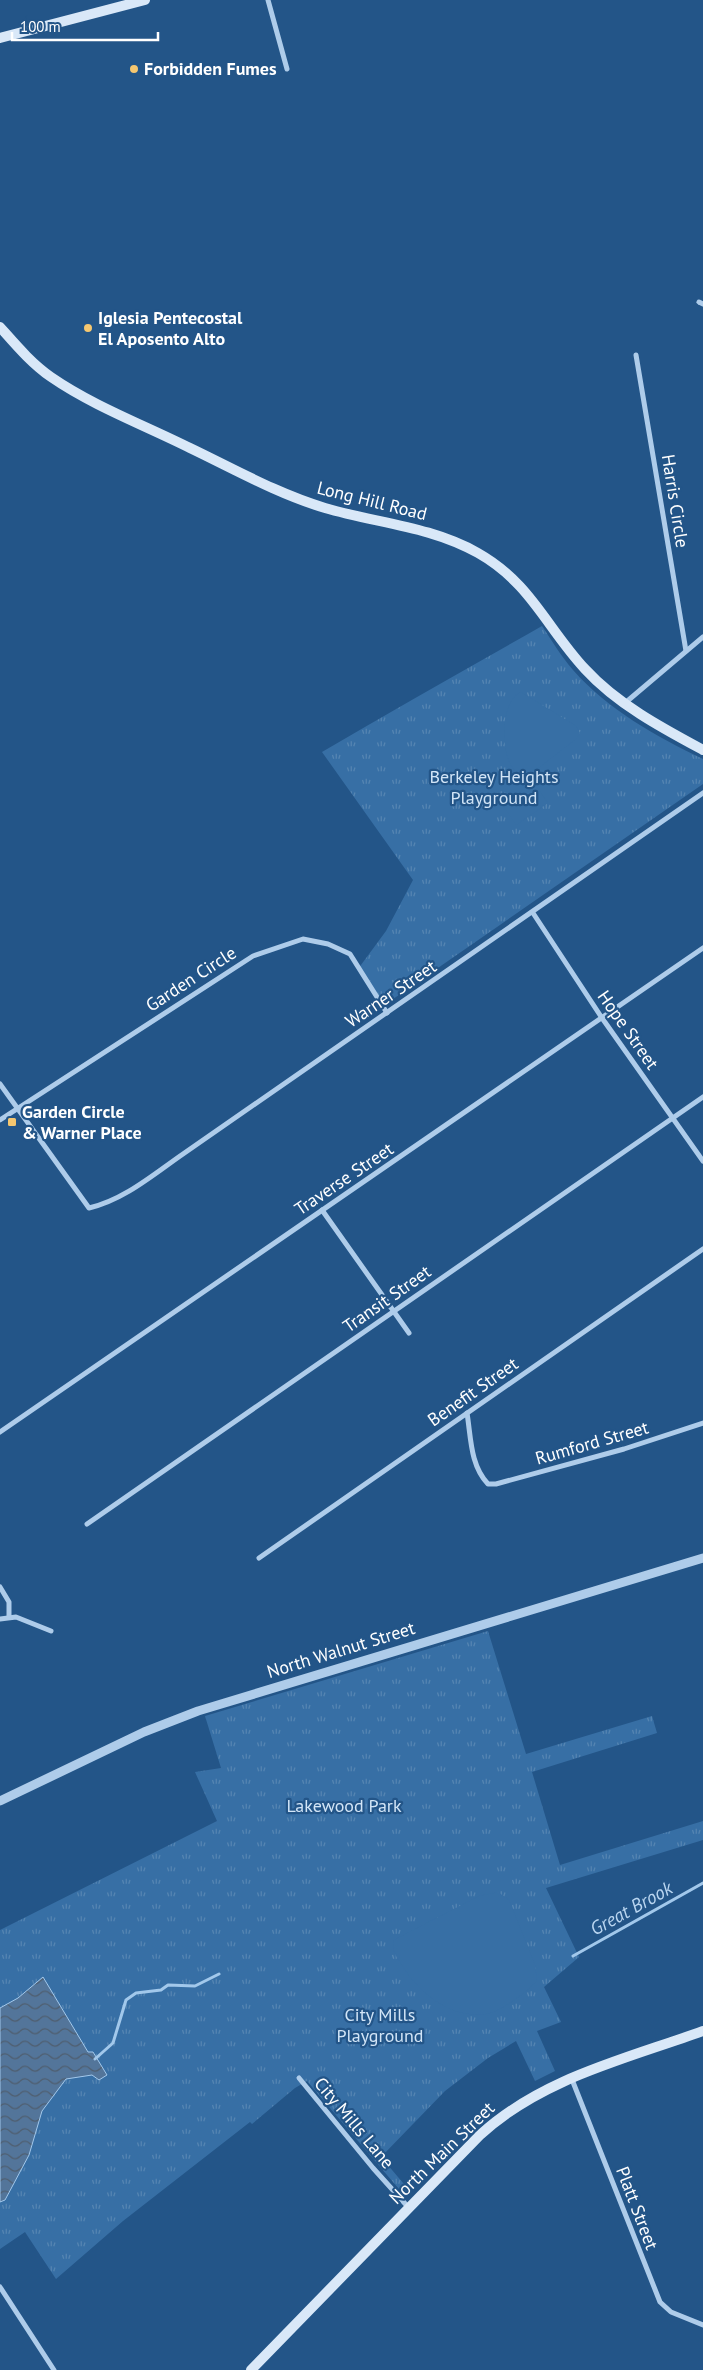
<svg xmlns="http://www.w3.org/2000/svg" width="703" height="2370" font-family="'PT Sans',sans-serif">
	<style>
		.grass { fill: url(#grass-tufts) }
		.garden { fill: #376fa5 }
		.water { fill: url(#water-waves); stroke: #a2c8eb }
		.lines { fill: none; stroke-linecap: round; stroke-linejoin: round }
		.stream { stroke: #a2c8eb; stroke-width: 3 }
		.minor { stroke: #aeccea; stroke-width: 5 }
		.tertiary { stroke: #aeccea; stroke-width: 9 }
		.secondary { stroke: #d9e8f8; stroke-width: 10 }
		.poi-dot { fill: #f5c770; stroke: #235588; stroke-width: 2 }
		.labels { text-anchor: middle; stroke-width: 4.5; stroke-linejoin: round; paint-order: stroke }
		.poi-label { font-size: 18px; font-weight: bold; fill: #fff; stroke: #235588; text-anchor: start }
		.street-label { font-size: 18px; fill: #fff; stroke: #235588 }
		.park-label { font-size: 18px; fill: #d2e5f7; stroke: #235588 }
		.water-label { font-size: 19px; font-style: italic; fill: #bad6f1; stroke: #235588 }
	</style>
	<defs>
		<pattern id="grass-tufts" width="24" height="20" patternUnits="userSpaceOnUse" patternTransform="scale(1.25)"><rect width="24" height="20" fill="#376fa5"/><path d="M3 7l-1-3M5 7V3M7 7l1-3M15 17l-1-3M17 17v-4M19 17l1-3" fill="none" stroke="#5585b2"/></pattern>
		<pattern id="water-waves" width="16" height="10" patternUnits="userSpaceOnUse" patternTransform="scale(1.25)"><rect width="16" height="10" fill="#53759a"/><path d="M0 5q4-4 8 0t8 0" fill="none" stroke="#4f5e6f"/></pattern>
	</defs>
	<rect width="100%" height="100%" fill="#235588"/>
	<g class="grass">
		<path d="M542 626C552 641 561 656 573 670 607 709 657 737 703 759V784L383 1006 358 969 386 931 413 880 322 752C395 709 468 668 542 626Z"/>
		<path d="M488 1631 526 1754 652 1716 657 1733 532 1772 560 1865 703 1821V1840L546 1888 579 1957 544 1987 561 2022 537 2031 555 2071 535 2081 516 2041 488 2058 445 2091 381 2157 409 2190 404 2195 307 2081 295 2088 252 2124 250 2122 123 2221 56 2279 25 2232 0 2249V1930L217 1821 195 1772 221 1768 205 1716Z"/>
	</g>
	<g class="garden">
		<path d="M521 692 576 726 580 733 576 739 528 776C498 778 497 701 521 692Z"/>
		<path d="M536 786 548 803 516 825 504 807Z"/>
		<path d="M498 1892 509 1900 535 1965 537 1980C529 1991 500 2012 486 2014 450 2019 419 1993 401 1964 396 1956 391 1950 394 1940L479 1896Z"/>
	</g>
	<path class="water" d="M43 1977 88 2052H93L107 2075 99 2080 92 2075 66 2079 42 2111 29 2155 5 2200 0 2202V2008L18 1998Z"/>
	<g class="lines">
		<g class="stream">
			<path d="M573 1956 703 1883"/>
			<path d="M95 2059 113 2043 126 2000 136 1993 161 1990 168 1985 195 1986 219 1974"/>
		</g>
		<g class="minor">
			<path d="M268 0 287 69"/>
			<path d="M699 302 703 304"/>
			<path d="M636 355 686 651"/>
			<path d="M625 703 703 637"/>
			<path d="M533 913 602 1018 703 1161"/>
			<path d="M0 1084 89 1208C124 1200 154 1174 183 1154L703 793"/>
			<path d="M0 1120 253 956 303 939 328 944 350 954 387 1013"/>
			<path d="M322 1210 409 1333"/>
			<path d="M467 1413C471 1437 470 1465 488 1484H496L624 1449 703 1423"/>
			<path d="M0 1432 703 948"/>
			<path d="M87 1524 703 1097"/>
			<path d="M259 1558 703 1249"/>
			<path d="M0 1587 9 1602V1617"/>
			<path d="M0 1619 16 1617 51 1631"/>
			<path d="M571 2077 660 2302 671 2312 703 2325"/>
			<path d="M299 2078 373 2168 409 2208"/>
			<path d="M0 2287 54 2370"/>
		</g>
		<path class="tertiary" d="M0 1801 144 1732 198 1711 703 1558"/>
		<g class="secondary">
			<path d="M0 38 145 0"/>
			<path d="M0 327C16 345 31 363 51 377 93 406 144 425 190 448 234 469 278 494 325 508 376 523 430 526 478 553 531 583 546 627 585 669 617 704 662 728 703 750"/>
			<path d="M251 2370 480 2135C542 2078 626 2059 703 2031"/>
		</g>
	</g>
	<g class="poi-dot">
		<circle cx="134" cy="69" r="5"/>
		<circle cx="88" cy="328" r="5"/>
		<rect x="7" y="1117" width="10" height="10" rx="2.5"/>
	</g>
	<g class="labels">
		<g class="poi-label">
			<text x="144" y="75">Forbidden Fumes</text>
			<text x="98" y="324">Iglesia Pentecostal<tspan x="98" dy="21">El Aposento Alto</tspan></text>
			<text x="22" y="1118">Garden Circle<tspan x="22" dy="21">&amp; Warner Place</tspan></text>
		</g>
		<g class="street-label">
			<text transform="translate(372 501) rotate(14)" y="6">Long Hill Road</text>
			<text transform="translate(675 501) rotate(81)" y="6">Harris Circle</text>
			<text transform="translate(191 979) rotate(-33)" y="6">Garden Circle</text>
			<text transform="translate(391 994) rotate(-34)" y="6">Warner Street</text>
			<text transform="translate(628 1030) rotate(55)" y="6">Hope Street</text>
			<text transform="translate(344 1179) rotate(-34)" y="6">Traverse Street</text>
			<text transform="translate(387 1299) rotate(-35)" y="6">Transit Street</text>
			<text transform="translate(473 1392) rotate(-35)" y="6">Benefit Street</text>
			<text transform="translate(592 1443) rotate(-16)" y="6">Rumford Street</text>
			<text transform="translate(341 1650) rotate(-17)" y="6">North Walnut Street</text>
			<text transform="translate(354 2123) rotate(50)" y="6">City Mills Lane</text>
			<text transform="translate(442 2153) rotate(-44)" y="6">North Main Street</text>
			<text transform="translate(637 2208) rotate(69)" y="6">Platt Street</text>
		</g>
		<g class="park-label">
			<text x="494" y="783">Berkeley Heights<tspan x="494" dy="21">Playground</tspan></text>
			<text x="344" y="1812">Lakewood Park</text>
			<text x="380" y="2021">City Mills<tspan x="380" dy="21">Playground</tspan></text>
		</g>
		<g class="water-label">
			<text transform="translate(631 1908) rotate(-29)" y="7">Great Brook</text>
		</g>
	</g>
	<path d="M12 32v8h146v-8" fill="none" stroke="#ffffff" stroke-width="2.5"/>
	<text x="20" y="32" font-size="15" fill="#ffffff" stroke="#235588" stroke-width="4" paint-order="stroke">100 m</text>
</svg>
